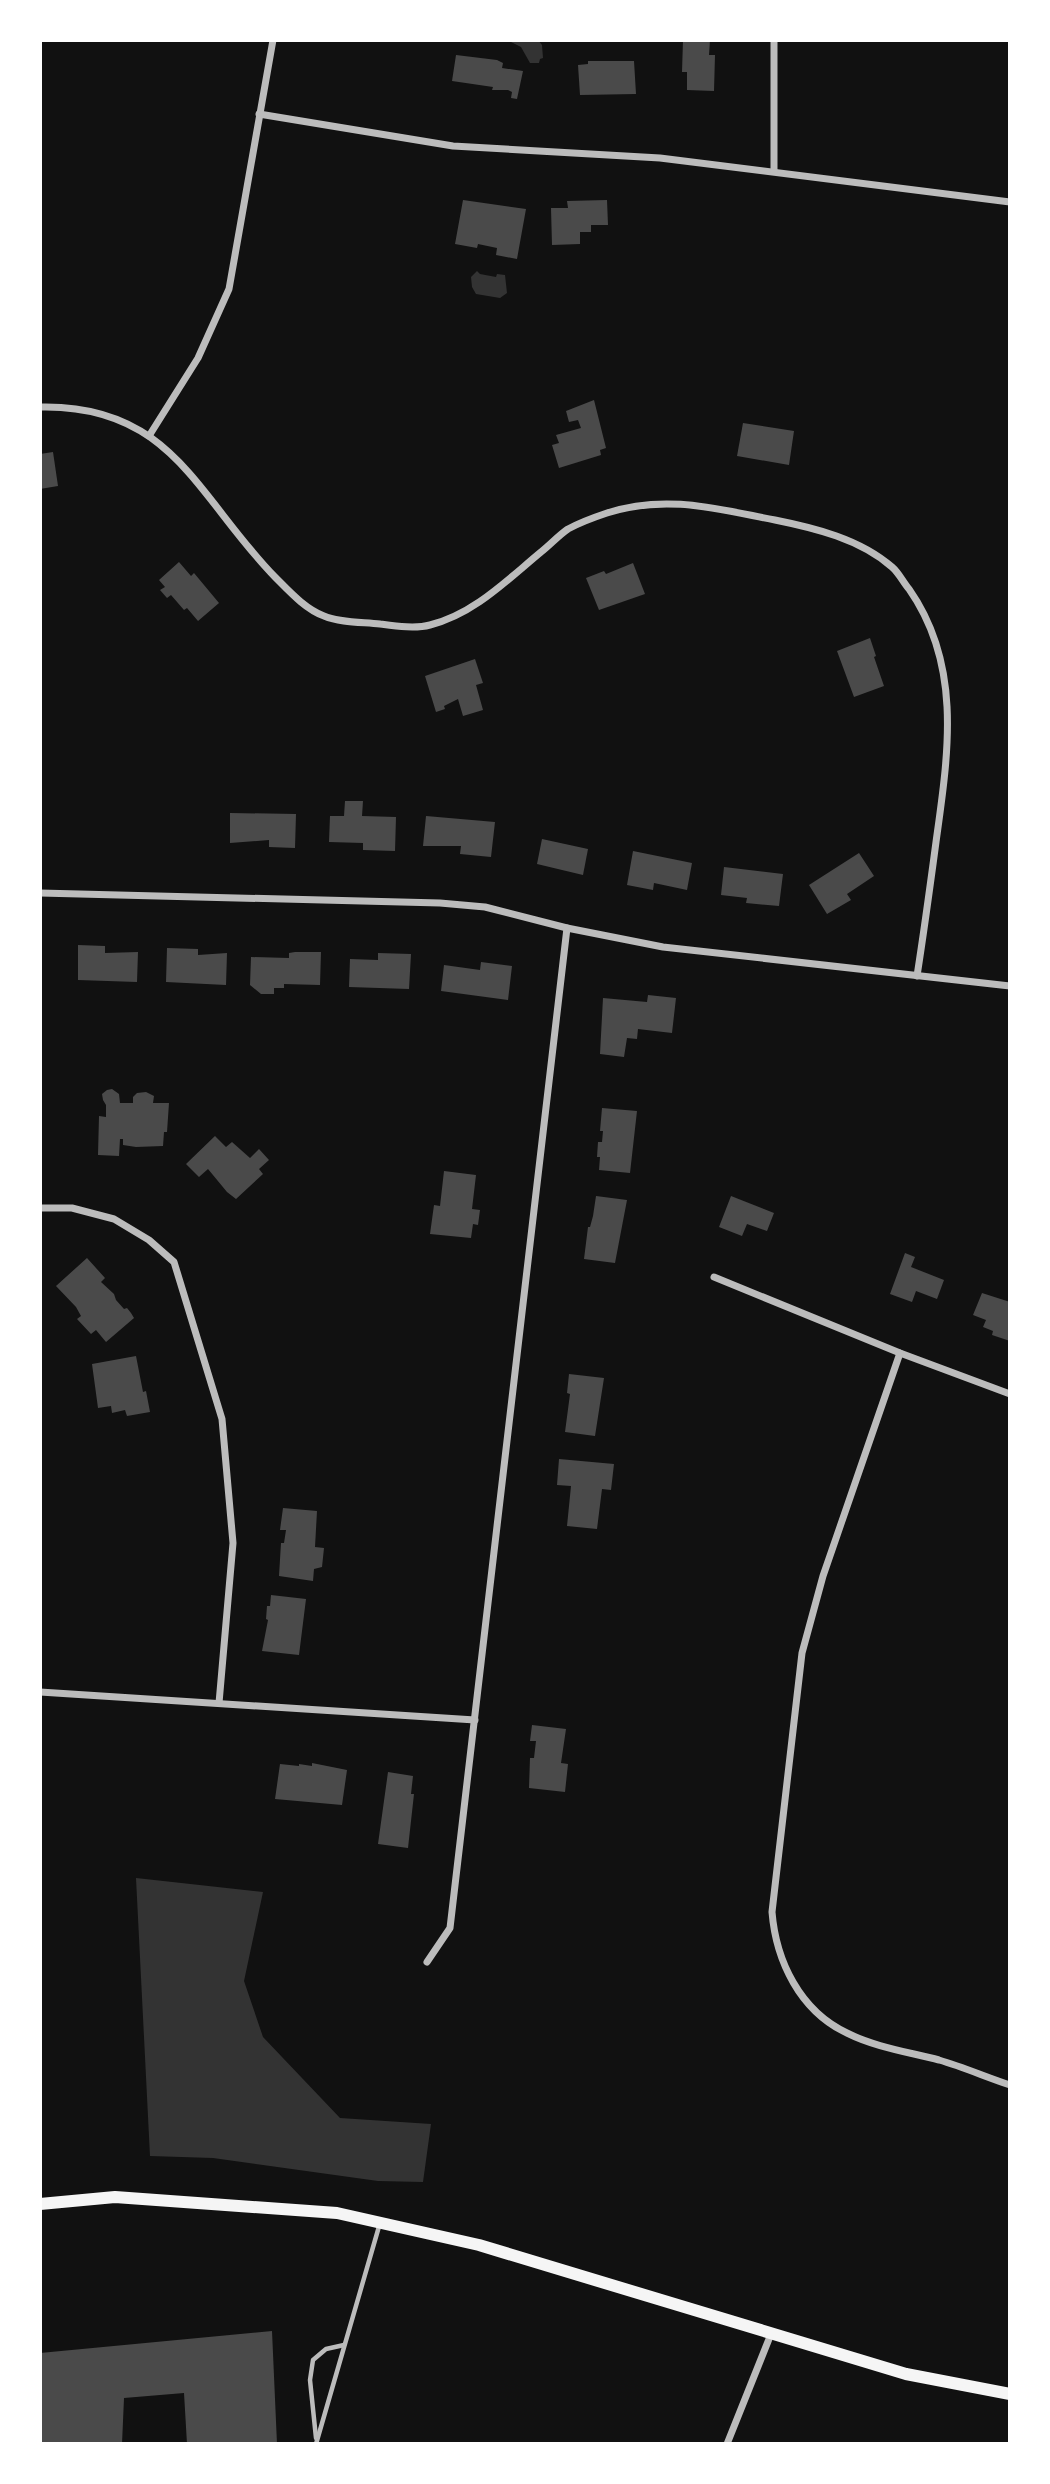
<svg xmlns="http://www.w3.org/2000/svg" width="1050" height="2484" font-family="Karla,sans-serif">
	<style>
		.water { fill: #333 }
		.building { fill: #4a4a4a }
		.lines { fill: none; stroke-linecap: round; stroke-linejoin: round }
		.service { stroke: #bcbcbc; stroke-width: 4.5 }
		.minor { stroke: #bcbcbc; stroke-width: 7 }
		.secondary { stroke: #f5f5f5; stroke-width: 12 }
	</style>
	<rect width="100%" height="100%" fill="#111"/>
	<g class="water">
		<path d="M507 40H538L542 45 543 58 540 59 539 63H530L521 47Z"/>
		<path d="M477 271 480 274 496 277 497 274 505 275 507 293 500 298 476 294 472 287 471 277Z"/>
		<path d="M136 1878 263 1892 244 1981 263 2037 340 2118 431 2124 423 2182 378 2181 213 2158 150 2156Z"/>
	</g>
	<g class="building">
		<path d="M683 40H710L709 55H715L714 91 687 90V72H682Z"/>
		<path d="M456 55 497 60 503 63 502 68 523 71 517 99 511 98 512 92 508 90H492L493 87 452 81Z"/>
		<path d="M588 61H634L636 94 580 95 578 65 588 64Z"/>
		<path d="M463 200 526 209 517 259 496 255 497 248 478 244 477 248 455 244Z"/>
		<path d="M607 200 608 225H591V232H580V244L552 245 551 208H568L567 201Z"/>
		<path d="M594 400 606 448 600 450 601 455 559 468 552 445 559 443 556 435 581 428 578 420 569 422 566 411Z"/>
		<path d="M743 423 794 431 789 465 737 456Z"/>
		<path d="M53 452 58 486 40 489V454Z"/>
		<path d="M179 562 191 576 194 573 219 603 198 621 187 608 184 610 171 595 167 598 160 590 165 587 159 580Z"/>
		<path d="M633 563 645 594 599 610 586 578 604 571 606 574Z"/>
		<path d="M870 638 876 656 874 657 884 686 854 697 837 651Z"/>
		<path d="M475 659 483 683 476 685 483 710 463 716 458 699 444 706 445 709 436 712 425 676Z"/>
		<path d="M345 801H363L362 816 396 817 395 851 363 850V843L329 842 330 816H344Z"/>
		<path d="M230 813 296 814 295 848 269 847V840L230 843Z"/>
		<path d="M426 816 495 822 491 857 460 854 461 846H423Z"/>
		<path d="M542 839 588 849 583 875 537 864Z"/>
		<path d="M633 851 692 863 687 890 654 883 653 890 627 885Z"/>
		<path d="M859 853 874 876 847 894 851 900 827 914 809 885Z"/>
		<path d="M724 867 783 874 779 906 746 903 747 898 721 895Z"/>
		<path d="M78 945 105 946V953L138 952 137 982 78 980Z"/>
		<path d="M167 948 198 949V955L227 953 226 985 166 982Z"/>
		<path d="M295 952H321L320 985 284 984V988H274V994H261L250 985 251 957 289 958V953Z"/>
		<path d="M378 953 411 954 409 989 349 987 350 959 378 960Z"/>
		<path d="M481 962 512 966 508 1000 441 991 444 965 480 970Z"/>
		<path d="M648 995 676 998 672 1033 638 1029 637 1039 627 1038 624 1057 600 1054 603 998 647 1002Z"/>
		<path d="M112 1089 119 1094 120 1103H133V1097L137 1093 146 1092 154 1096 153 1103H169L167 1132H164L163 1146 136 1147 123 1145V1139H120L119 1156 98 1155 99 1116 106 1117V1105L103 1100 102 1094 107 1090Z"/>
		<path d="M602 1108 637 1111 630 1173 599 1170 600 1157H597L598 1142H602L603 1131H600Z"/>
		<path d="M215 1136 226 1147 232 1142 250 1158 259 1149 269 1160 259 1169 263 1174 236 1199 227 1192 208 1169 199 1177 186 1164Z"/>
		<path d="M444 1171 476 1175 472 1209 480 1210 478 1225 473 1224 471 1238 430 1234 434 1205 440 1206Z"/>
		<path d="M596 1196 627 1200 615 1263 584 1259 588 1227H590L593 1216Z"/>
		<path d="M731 1196 774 1213 767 1231 747 1224 742 1236 719 1227Z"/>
		<path d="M905 1253 915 1257 911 1267 944 1280 937 1299 916 1291 912 1302 890 1294Z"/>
		<path d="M87 1258 105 1278 101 1282 114 1294 116 1300 124 1309 127 1308 131 1313 134 1318 106 1342 96 1330 91 1334 77 1319 81 1316 76 1307 56 1286Z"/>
		<path d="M982 1293 1010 1302V1341L992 1335 993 1331 983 1327 986 1320 973 1315Z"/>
		<path d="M136 1356 143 1392 146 1391 150 1412 127 1416 125 1410 112 1413 111 1406 98 1408 92 1364Z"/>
		<path d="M569 1374 604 1378 595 1436 565 1432 570 1394 567 1393Z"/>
		<path d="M559 1459 614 1464 611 1490 602 1489 597 1529 567 1526 571 1486 557 1485Z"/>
		<path d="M283 1508 317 1511 315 1547 324 1548 322 1567 314 1569 313 1581 279 1576 281 1543H284L286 1530H280Z"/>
		<path d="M271 1595 306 1599 299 1655 262 1651 268 1620 266 1619 267 1606H270Z"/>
		<path d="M532 1725 566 1729 561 1763 568 1764 565 1792 529 1788 530 1758H534L536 1741H530Z"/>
		<path d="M312 1763 347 1770 342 1805 275 1799 280 1764 299 1766V1764L312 1766Z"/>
		<path d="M388 1772 413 1776 411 1794H414L408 1848 378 1844Z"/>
		<path d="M272 2331 277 2444H187L184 2393 124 2398 122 2444H40V2353Z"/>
	</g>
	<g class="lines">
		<g class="service">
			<path d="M316 2438 310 2380 313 2360 326 2349 344 2345"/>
			<path d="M316 2444 380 2223"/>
		</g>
		<g class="minor">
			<path d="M259 114 453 146 660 158 1010 202"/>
			<path d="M774 171V40"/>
			<path d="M40 407C172 404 197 497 275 577 289 591 305 609 324 616 341 623 363 622 380 624 395 626 415 629 430 625 474 614 507 580 541 552 550 545 559 535 568 529 579 523 595 517 607 513 666 494 717 509 775 520 815 528 860 539 892 567 899 573 903 582 909 589 963 666 948 755 936 842 930 887 924 931 917 976"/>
			<path d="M149 436 198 358 229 289 273 40"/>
			<path d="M40 893 440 903 485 907 567 928 663 947 1010 986"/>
			<path d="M40 1208H72L114 1219 149 1240 174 1262 222 1419 233 1543 219 1703"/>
			<path d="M714 1277 900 1353 1010 1394"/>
			<path d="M900 1353 823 1576 802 1653 772 1912C776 1961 800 2011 847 2033 875 2047 908 2052 939 2060 963 2067 986 2077 1010 2085"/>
			<path d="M40 1692 475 1720"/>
			<path d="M427 1962 450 1928 567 928"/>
			<path d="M727 2444 771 2334"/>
		</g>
		<path class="secondary" d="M40 2204 115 2197 337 2213 479 2245 906 2374 1010 2394"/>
	</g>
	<rect width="1050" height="2484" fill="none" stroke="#ffffff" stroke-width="84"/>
</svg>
